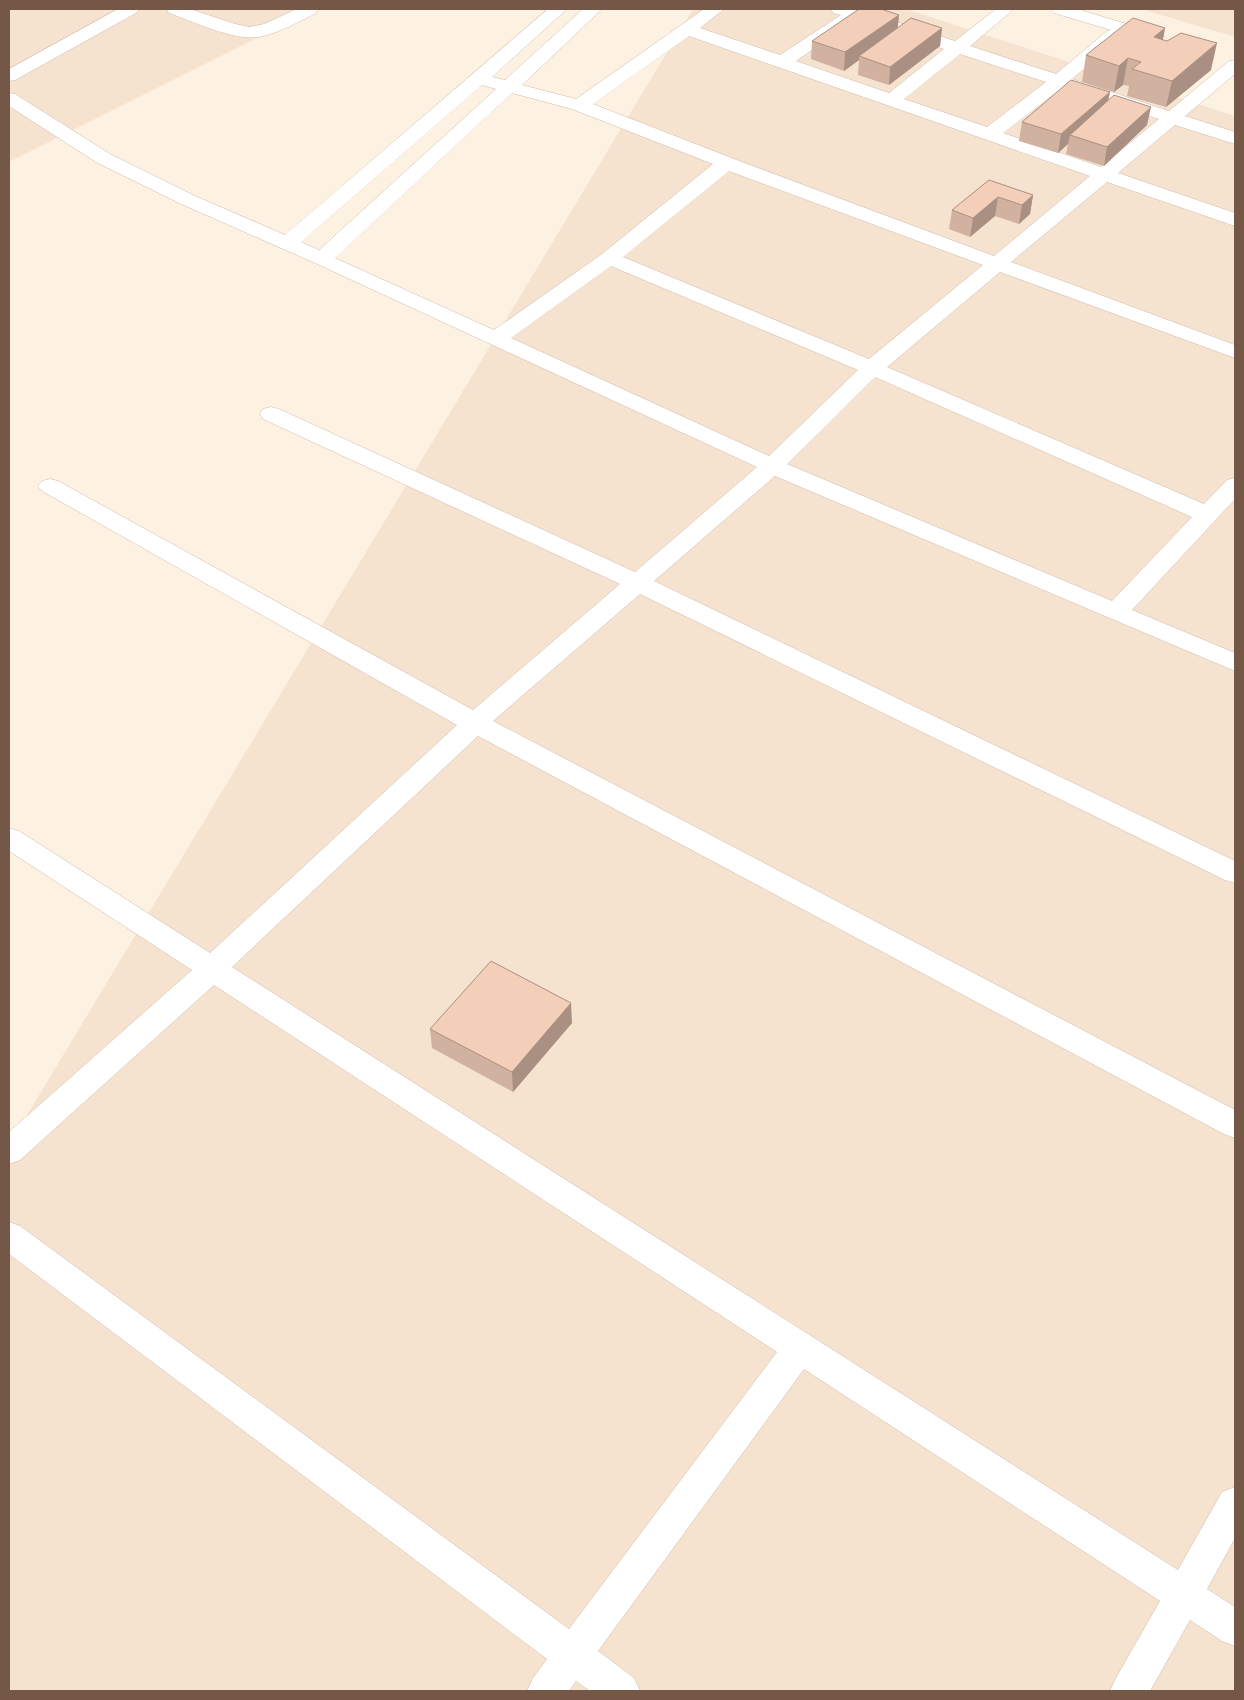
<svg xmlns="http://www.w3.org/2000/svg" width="1244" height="1700" font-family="'PT Sans Narrow',sans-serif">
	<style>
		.residential { fill: #f5e3d0 }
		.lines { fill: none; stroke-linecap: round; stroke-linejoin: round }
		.street-casing { stroke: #d0bbab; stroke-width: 1 }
		.street { fill: #fff; fill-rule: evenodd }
		.wall { fill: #d1b19f }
		.shaded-wall { fill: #aa9082 }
		.building { fill: #f3ceb9; stroke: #aa9082 }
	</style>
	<rect width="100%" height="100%" fill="#fdf2e2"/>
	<g class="residential">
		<path d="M9 9H315L9 162Z"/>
		<path d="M693 9H906L1235 116V1691H9V1145Z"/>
		<path d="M1141 9H1235V37Z"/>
	</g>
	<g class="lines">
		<g class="street-casing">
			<g id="street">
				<path d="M118 9H139L136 13 15 80 9 81V69Z"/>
				<path d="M166 9H190L235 24 250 27 264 24 297 9H319L316 13C298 22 279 33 259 37 234 41 192 21 169 13Z"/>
				<path d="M548 9H567L492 77 505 80 583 9H602L522 85 576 99 704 9H724L700 28 780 55 841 15 833 13 831 9H856L955 41 996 9H1014L970 46 1056 74 1107 31 1111 30 1054 13 1051 9H1077L1163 35 1166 39 1163 43 1157 44 1121 33 1122 35 1119 39 1072 79 1169 111 1229 61 1235 60V74L1185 116 1235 132V144L1175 125 1118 173 1235 213V226L1107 182 1011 262 1235 345V358L1000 272 887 367 1204 504 1227 480 1235 478V499L1132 610 1235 653V671L775 476 654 581 1235 861V883L1225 880 640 594 493 721 1235 1110V1138L1224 1134 478 736 232 967 1178 1570 1222 1492 1235 1487V1538L1207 1589 1235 1607V1646L1222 1641 1190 1620 1150 1691H1110L1116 1678 1160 1601 804 1369 598 1651 634 1678 640 1691H590L576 1681 569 1691H527L533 1678 547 1659 9 1254V1222L20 1226 569 1629 777 1352 214 985 20 1160 9 1164V1132L192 970 9 851V828L19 831 210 953 457 725 42 491 38 486 42 481 50 479 58 481 473 710 620 584 263 419 260 414 263 409 271 407 279 409 635 572 757 467 315 263 179 203 96 162 9 106V93L15 94 110 154 193 195 285 235ZM851 18 944 49 889 93 796 61 849 24ZM689 36 1090 176 994 256 734 159 593 104ZM960 54 1046 82 987 127 904 99ZM482 85 496 89 319 250 301 242ZM1062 88 1159 119 1101 167 1003 133ZM512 93 572 109 713 164 602 254 494 330 335 258ZM729 171 983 265 869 359 623 257ZM611 266 858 370 769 456 511 338ZM875 377 1192 517 1112 601 787 464Z"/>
			</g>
		</g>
		<use href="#street" class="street"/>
	</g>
	<g class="wall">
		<path d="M899 15 898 28H942L940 46 889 85 858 75 859 60 844 71 811 59 812 41Z"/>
		<path d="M1165 28 1163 40 1211 70 1166 107 1127 96 1129 86 1123 85 1114 92 1082 82 1086 55Z"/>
		<path d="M1110 92 1108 100 1147 125 1104 166 1066 154 1068 144 1058 153 1019 141 1022 122Z"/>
		<path d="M989 180 1033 195 1030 214 1019 224 995 216 970 237 949 229 952 210Z"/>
		<path d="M572 1023 513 1092 432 1048 430 1029Z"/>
	</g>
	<g class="shaded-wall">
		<path d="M899 15 897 33 859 56V60L844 71 845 52Z"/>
		<path d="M942 28 940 46 889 85 890 67Z"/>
		<path d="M1165 28 1160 55 1154 37Z"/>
		<path d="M1217 43 1211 70 1166 107 1172 81Z"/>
		<path d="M1128 58 1123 85 1114 92 1119 66Z"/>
		<path d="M1110 92 1106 111 1070 135 1068 144 1058 153 1061 134Z"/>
		<path d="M1151 107 1147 125 1104 166 1107 147Z"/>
		<path d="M1033 195 1030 214 1019 224 1022 205Z"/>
		<path d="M998 197 995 216 970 237 973 218Z"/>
		<path d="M571 1003 572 1023 513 1092 512 1072Z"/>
	</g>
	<g class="building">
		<path d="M859 9H881L899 15 845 52 812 41Z"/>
		<path d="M911 18 942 28 890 67 859 56Z"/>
		<path d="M1133 18 1165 28 1154 37 1167 41 1181 33 1217 43 1172 81 1132 69 1141 62 1128 58 1119 66 1086 55Z"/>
		<path d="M1071 80 1110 92 1061 134 1022 122Z"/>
		<path d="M1114 95 1151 107 1107 147 1070 135Z"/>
		<path d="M989 180 1033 195 1022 205 998 197 973 218 952 210Z"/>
		<path d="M491 961 571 1003 512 1072 430 1029Z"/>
	</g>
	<rect width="1244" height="1700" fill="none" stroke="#755748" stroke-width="20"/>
</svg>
